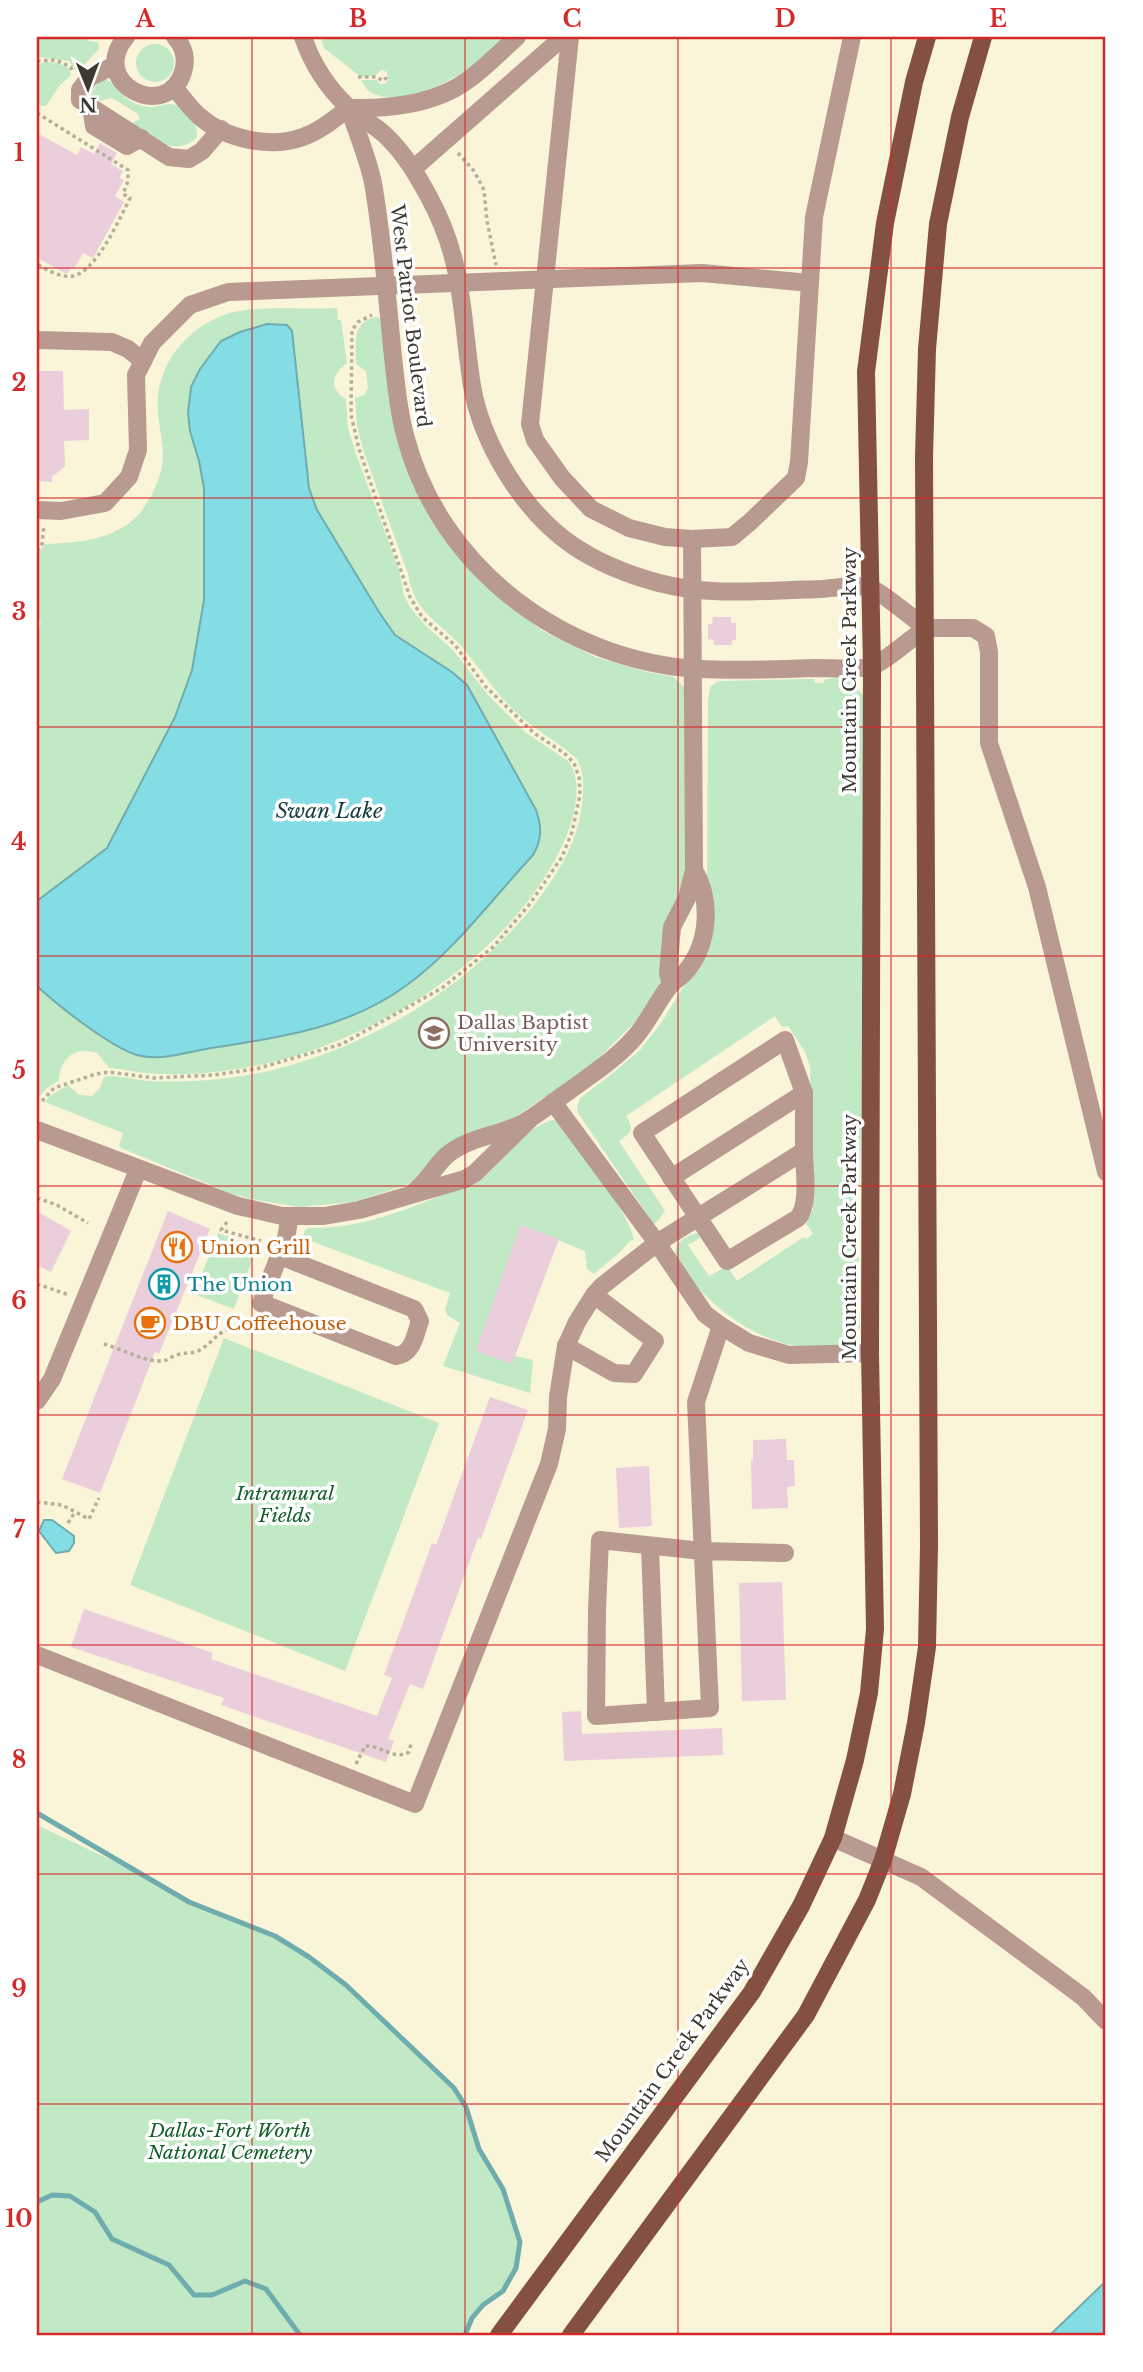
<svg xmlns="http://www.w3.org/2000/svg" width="1143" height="2372" font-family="'Libre Baskerville',serif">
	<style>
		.green { fill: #c2e9c6 }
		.water { fill: #84dde5; stroke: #6facae; stroke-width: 2 }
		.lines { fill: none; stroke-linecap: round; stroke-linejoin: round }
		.stream { stroke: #6facae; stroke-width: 5 }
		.building { fill: #ebcedc }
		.path { stroke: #b4af99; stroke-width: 3.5; stroke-dasharray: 3.5 3.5; stroke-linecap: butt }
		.minor { stroke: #b99a91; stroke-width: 18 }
		.major { stroke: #835041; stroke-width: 18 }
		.grid { fill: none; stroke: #d62828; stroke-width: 2; stroke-opacity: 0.55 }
		.labels { text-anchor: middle; stroke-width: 7; stroke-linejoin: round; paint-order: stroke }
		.street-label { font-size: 19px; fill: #3d3a2f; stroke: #fff }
		.education-label { font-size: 19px; fill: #785e54; stroke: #fff; text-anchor: start }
		.food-label { font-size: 19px; fill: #c56008; stroke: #fff; text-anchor: start }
		.culture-label { font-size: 19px; fill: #0d838f; stroke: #fff; text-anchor: start }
		.park-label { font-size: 19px; font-style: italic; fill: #116026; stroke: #fff }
		.water-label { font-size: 21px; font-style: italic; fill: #143e41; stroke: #fff }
		.neatline { fill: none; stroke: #d62828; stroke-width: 2.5 }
		.grid-label { font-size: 23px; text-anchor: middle; font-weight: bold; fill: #d62828 }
	</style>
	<rect width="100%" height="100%" fill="#faf4d8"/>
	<g class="green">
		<path d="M37 37 87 38 88 41 98 42 99 49 77 72 69 61 37 57Z"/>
		<path d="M321 37H509C480 64 419 108 376 95 369 93 365 87 361 80H377L380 84H385L388 80 387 72 381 70 375 76 361 77 324 48Z"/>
		<circle cx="155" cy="63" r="19"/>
		<path d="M47 62 59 63 70 69 71 75 59 86 46 106 37 105V64Z"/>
		<path d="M105 79C117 84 122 98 134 103 153 111 157 104 172 104 181 105 191 120 196 126L197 137C174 159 155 138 133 125L132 123 140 119 138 114 112 98 97 102 90 97 95 86Z"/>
		<path d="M337 308 338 320H341L347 363C332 374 328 389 346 399L348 428 356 454 399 570 404 595 410 607 424 624 454 651 488 695 525 732 568 761C586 785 572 827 559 852 501 967 356 1053 231 1070 203 1074 174 1076 146 1073 134 1072 122 1069 109 1068L97 1053C75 1046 60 1058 59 1081L48 1087 37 1099V633L41 622H37V555L45 544C77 543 116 540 139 514 144 509 147 502 151 496 157 485 163 469 163 456 163 436 156 417 158 397 161 358 192 324 230 313 256 305 308 310 337 308Z"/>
		<path d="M377 317 382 319 395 425 446 538 481 582 541 630 595 657 647 672 674 677 684 687 686 874 665 966 661 982 637 1020 595 1062 523 1112 407 1185 353 1202 299 1207 251 1199 230 1193 121 1148 119 1146 123 1133 45 1102 50 1096 68 1085 79 1095 92 1096 100 1088 104 1077C120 1074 136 1081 151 1081 192 1083 234 1079 273 1070 376 1044 472 985 537 901 555 877 572 851 579 821 583 801 587 779 577 759 559 742 536 731 517 713 495 693 480 668 461 646 437 620 414 612 408 574L363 450 357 425 355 398 364 395 368 388 366 371 356 364C356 345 351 321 377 317Z"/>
		<path d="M837 677 849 679 863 695 867 950 858 1234 860 1327 858 1334 849 1344C795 1359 739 1331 702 1292 692 1281 684 1268 676 1257 672 1244 686 1235 698 1233L700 1238 688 1245 709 1276 724 1268 729 1269 737 1281 804 1237 806 1239 813 1234 805 1222 813 1210 810 1067 805 1052 788 1026 782 1027 775 1016 626 1116C635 1130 631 1132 619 1141L665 1211 656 1223H653L578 1113 577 1106 580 1098 608 1077 640 1050 661 1023 711 942 714 916 707 886 708 701 710 687 718 681 805 679H814L815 683H824V680Z"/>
		<path d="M553 1120 558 1121C575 1145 631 1215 634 1240L630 1241 620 1252 594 1274 587 1269 585 1251 521 1225 512 1364 515 1356 533 1360 530 1393 443 1366 460 1323 447 1315 445 1309 450 1293 303 1238 305 1230 309 1228C357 1229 405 1211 449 1192 462 1187 475 1184 487 1174 505 1158 528 1125 553 1120Z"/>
		<path d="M218 1233 257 1247 234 1309 194 1294Z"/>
		<path d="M224 1338 439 1423 345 1671 130 1585Z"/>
		<path d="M37 1825 128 1868 189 1902 275 1936 346 1985 454 2088 466 2107 479 2149 503 2189 520 2242 516 2268 503 2291 483 2305 472 2318 465 2335H37Z"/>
	</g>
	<g class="water">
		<path d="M267 324 287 325 292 331 309 488 317 510 379 612 395 635 452 672 467 685 536 810C542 827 542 839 533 855 492 899 455 950 407 985 348 1029 276 1038 206 1049 184 1053 159 1061 137 1055 112 1048 57 1005 37 986V901L107 848 175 717 192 670 204 600V488L199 461 190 431 188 413 191 387 200 369 221 341 240 332Z"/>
		<path d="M44 1520H52L74 1536V1543L69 1551 56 1553 39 1531Z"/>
		<path d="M1106 2281V2335H1050Z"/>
	</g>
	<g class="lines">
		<g class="stream">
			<path d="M37 1813 189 1902 275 1936 309 1957 346 1985 454 2088 466 2107 479 2149 503 2189 520 2242 516 2268 503 2291 483 2305 472 2318 465 2335"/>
			<path d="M37 2202 52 2195 70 2196 95 2212 112 2239 169 2265 194 2295H212L245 2281 266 2289 300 2335"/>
		</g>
	</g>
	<g class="building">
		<path d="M37 133 77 155 81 147 94 154 100 143 117 153 111 164 123 171 119 178 124 180 115 196 124 202 93 258 83 253 74 269 71 267 67 274 37 258Z"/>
		<path d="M37 371H63L64 410 89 409V440L64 441 65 466 52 477V482L37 481Z"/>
		<path d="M713 617H731V623H736V640H732V645H714V640L708 639V624H712Z"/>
		<path d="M37 1211 71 1231 51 1272 37 1265Z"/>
		<path d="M168 1211 210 1229 159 1354 155 1352 100 1493 62 1479Z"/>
		<path d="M520 1225 559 1239 512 1364 476 1351Z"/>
		<path d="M490 1397 528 1410 481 1539 478 1538 423 1689 410 1684 388 1739 394 1741 386 1762 221 1705 224 1698 71 1647 84 1609 213 1653 211 1659 377 1716 392 1678 384 1675 432 1543 436 1545Z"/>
		<path d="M786 1439 787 1460H794L795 1486 787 1487 788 1508 752 1509 751 1460H753V1440Z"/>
		<path d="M649 1466 652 1526 619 1528 616 1468Z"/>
		<path d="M782 1582 786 1700 742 1701 739 1583Z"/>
		<path d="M581 1711 582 1734 722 1728 723 1755 564 1761 562 1712Z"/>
	</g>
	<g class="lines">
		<g class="path">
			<path d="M37 61 56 60 71 67 72 71"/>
			<path d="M358 77H377L383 81 386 78V74"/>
			<path d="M37 113 128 170V181L123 194 130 198C120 218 96 272 73 276 60 278 47 270 37 264"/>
			<path d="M458 153 474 171 484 190 487 221 496 265"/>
			<path d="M37 551 42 544 44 526"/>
			<path d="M42 1101 54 1088 96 1074 109 1072 154 1078 214 1075 256 1069 342 1044 442 988 493 947 529 905 562 857 572 832 580 795 579 777 574 763 564 753 534 733 486 687 455 645 422 617 410 597 359 449 351 415 352 330 358 322 372 315"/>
			<path d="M37 1198 57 1205 88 1223"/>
			<path d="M227 1222 221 1230 261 1241"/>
			<path d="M37 1284 69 1295"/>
			<path d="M104 1344C122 1349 144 1362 162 1361 168 1361 171 1356 177 1355 184 1352 191 1354 198 1351 217 1341 219 1325 245 1327"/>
			<path d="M37 1502 62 1505 89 1519 99 1498"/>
			<path d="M68 1523 75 1512"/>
			<path d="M356 1764 365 1746C381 1745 394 1761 409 1752L411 1744"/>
		</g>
		<g class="minor">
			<path d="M126 37C87 83 167 123 183 72 187 59 184 47 175 37"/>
			<path d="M303 37C312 64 328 88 348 107 360 118 375 125 386 136 405 154 417 175 429 197 465 263 461 316 472 386 482 444 523 511 572 545 597 562 629 575 659 583 711 597 769 590 822 589 834 588 860 584 870 588 879 590 915 620 926 628"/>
			<path d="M570 37 530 424 535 440 562 478 591 509 629 528 665 537 692 539 732 537 750 522 796 478 799 462 814 217 852 37"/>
			<path d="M115 65 89 78 80 90V100L169 157 189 159 202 151 221 129"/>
			<path d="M174 87C182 97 190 108 199 116 225 139 270 149 303 137 320 131 334 119 349 108"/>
			<path d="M91 107 94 126 127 146 141 138"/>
			<path d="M349 108C357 133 368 158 373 183 383 240 387 299 393 357 396 383 398 410 405 435 439 569 566 662 700 669 739 671 778 669 817 668 833 668 853 670 870 667 881 665 914 636 926 628"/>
			<path d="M349 108C389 109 434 105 468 80 486 67 501 51 517 37"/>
			<path d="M413 169 563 37"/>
			<path d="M37 340 112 342 128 349 143 361"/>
			<path d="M37 510 61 511 105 503 129 477 138 450 136 375 152 343 190 305 228 292 702 273 810 283"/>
			<path d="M926 628H973L986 636 989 652V743L1037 887 1106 1172"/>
			<path d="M671 985 668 973 672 927 687 898 694 870 692 539"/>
			<path d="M553 1102 657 1243 705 1314 721 1326 749 1343 789 1355 870 1353"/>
			<path d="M37 1130 238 1206 282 1216H324L359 1210 465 1179 475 1173 529 1120"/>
			<path d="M671 1178 804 1093"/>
			<path d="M415 1191C430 1180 436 1162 451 1152 473 1136 502 1135 525 1122 540 1113 554 1101 569 1091 592 1074 616 1059 635 1037 648 1022 656 1004 668 988 673 981 682 977 687 970 709 943 712 900 694 870"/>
			<path d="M280 1256 414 1309 420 1321C415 1335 413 1354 396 1356L261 1303 286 1238 290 1216"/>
			<path d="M721 1326 696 1402 710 1708 596 1716 597 1610 600 1540 702 1551 785 1553"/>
			<path d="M566 1346 614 1373 634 1374 655 1341 594 1295"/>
			<path d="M37 1401 52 1379 138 1170"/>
			<path d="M650 1546 656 1712"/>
			<path d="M37 1655 415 1804 549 1464 557 1429 558 1397 566 1346 577 1322 594 1295 602 1286 657 1243 804 1151V1093L785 1040 642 1133 727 1261 798 1218C810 1204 804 1169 804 1151"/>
			<path d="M833 1838 921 1877 1083 1997 1106 2021"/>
		</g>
		<g class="major">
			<path d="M499 2335 752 1992 801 1906 833 1838 855 1760 869 1693 875 1629 870 1353 872 667 866 372 885 223 914 82 927 37"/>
			<path d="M571 2335 806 2015 867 1900 883 1860 902 1794 916 1723 927 1647 929 1546 924 457 927 349 938 224 960 117 983 37"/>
		</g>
	</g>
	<path class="grid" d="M252 37V2335M465 37V2335M678 37V2335M891 37V2335M37 268H1106M37 498H1106M37 727H1106M37 956H1106M37 1186H1106M37 1415H1106M37 1645H1106M37 1874H1106M37 2104H1106"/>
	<defs>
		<g id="university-ring" transform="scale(1.575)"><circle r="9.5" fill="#fff" stroke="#8d6e63" stroke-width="1.5"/><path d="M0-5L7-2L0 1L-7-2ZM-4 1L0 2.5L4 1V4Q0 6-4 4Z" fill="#8d6e63"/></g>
		<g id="restaurant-ring" transform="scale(1.575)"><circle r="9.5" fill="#fff" stroke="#e8710a" stroke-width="1.5"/><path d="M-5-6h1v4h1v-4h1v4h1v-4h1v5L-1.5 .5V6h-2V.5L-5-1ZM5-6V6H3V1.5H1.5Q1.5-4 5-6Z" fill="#e8710a"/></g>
		<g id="building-ring" transform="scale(1.575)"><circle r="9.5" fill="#fff" stroke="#0f9aa8" stroke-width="1.5"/><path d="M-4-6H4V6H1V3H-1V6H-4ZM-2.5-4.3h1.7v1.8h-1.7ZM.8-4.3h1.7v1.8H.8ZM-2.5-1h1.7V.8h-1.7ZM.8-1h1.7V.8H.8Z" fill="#0f9aa8"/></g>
		<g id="cafe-ring" transform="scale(1.575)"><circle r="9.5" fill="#fff" stroke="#e8710a" stroke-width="1.5"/><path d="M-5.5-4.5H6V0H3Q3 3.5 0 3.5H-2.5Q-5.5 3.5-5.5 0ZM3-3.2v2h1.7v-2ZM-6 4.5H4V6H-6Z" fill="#e8710a"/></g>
	</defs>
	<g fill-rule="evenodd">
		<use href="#university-ring" x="434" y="1033"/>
		<use href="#restaurant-ring" x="177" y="1247"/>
		<use href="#building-ring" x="164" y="1284"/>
		<use href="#cafe-ring" x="150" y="1323"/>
	</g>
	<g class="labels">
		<g class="street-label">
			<text transform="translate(411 316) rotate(83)" y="7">West Patriot Boulevard</text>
			<text transform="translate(849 670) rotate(-90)" y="7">Mountain Creek Parkway</text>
			<text transform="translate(849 1237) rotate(-90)" y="7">Mountain Creek Parkway</text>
			<text transform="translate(672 2060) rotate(-54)" y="7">Mountain Creek Parkway</text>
		</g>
		<g class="education-label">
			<text x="457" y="1029">Dallas Baptist<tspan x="457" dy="22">University</tspan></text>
		</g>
		<g class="food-label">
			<text x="200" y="1254">Union Grill</text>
			<text x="173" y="1330">DBU Coffeehouse</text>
		</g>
		<g class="culture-label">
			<text x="187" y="1291">The Union</text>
		</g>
		<g class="park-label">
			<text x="285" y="1500">Intramural<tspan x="285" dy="22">Fields</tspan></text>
			<text x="230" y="2137">Dallas-Fort Worth<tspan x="230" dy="22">National Cemetery</tspan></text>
		</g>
		<g class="water-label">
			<text x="329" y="818">Swan Lake</text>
		</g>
	</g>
	<rect width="1143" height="2372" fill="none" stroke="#ffffff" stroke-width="77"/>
	<g transform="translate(88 88) rotate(179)" stroke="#ffffff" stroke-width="5" paint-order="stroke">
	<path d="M0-5L12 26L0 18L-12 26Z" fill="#3d3a2f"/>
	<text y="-10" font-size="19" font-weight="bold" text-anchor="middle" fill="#3d3a2f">N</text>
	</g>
	<rect x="38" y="38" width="1066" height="2296" class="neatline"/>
	<g class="grid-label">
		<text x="145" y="27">A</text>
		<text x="358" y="27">B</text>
		<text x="572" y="27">C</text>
		<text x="785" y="27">D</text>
		<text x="998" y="27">E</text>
		<text x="19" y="161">1</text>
		<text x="19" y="391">2</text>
		<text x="19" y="620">3</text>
		<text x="19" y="850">4</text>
		<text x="19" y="1079">5</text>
		<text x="19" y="1309">6</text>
		<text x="19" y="1538">7</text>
		<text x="19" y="1768">8</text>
		<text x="19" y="1997">9</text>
		<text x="19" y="2227">10</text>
	</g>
</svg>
